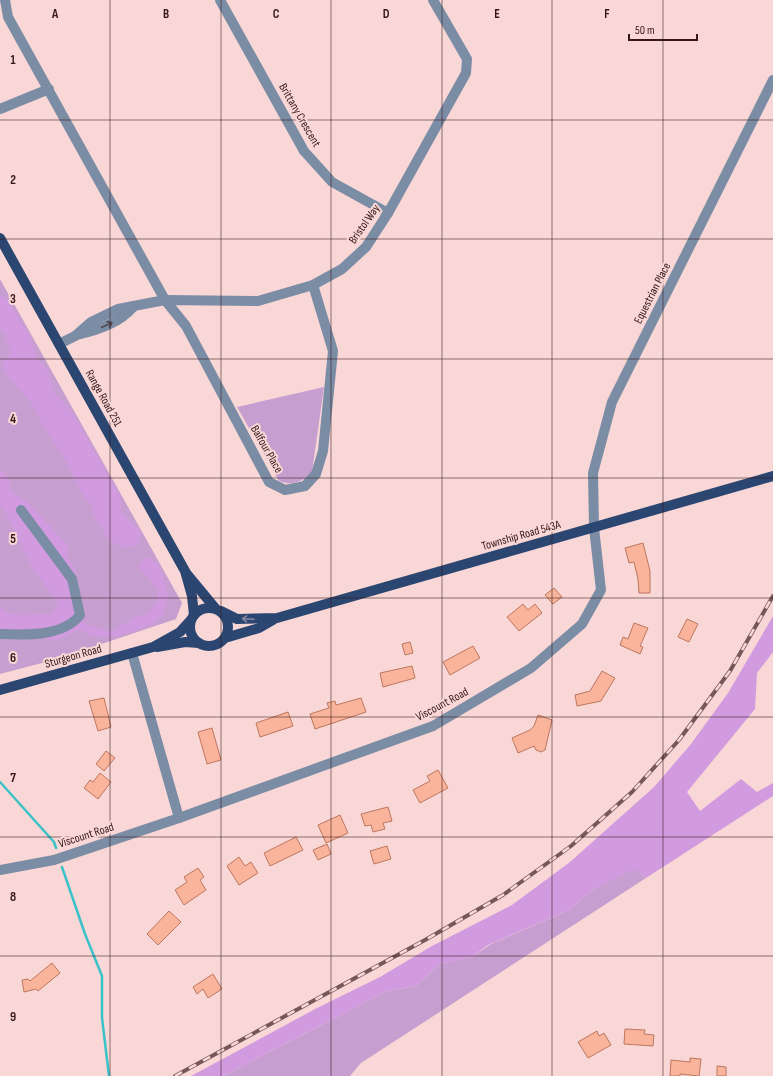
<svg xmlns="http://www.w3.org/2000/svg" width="773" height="1076" font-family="'Sofia Sans Condensed',sans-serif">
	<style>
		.green { fill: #c69fd0 }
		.forest { fill: #d29be0 }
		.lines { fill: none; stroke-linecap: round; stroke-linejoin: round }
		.stream { stroke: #3bc2c8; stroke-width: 2.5 }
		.building { fill: #fbb49c; stroke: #bc775f }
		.minor { stroke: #7b8ca5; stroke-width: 10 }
		.major { stroke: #2b4671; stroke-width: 10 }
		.rail-casing { stroke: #775858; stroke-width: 4 }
		.rail { stroke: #f9d7d6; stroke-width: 2.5; stroke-dasharray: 8; stroke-linecap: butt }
		.oneway { stroke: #514650 }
		.oneway2 { stroke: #88879e }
		.grid { fill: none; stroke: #351718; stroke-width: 1; stroke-opacity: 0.55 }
		.labels { text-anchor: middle; stroke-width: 4; stroke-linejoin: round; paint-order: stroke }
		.street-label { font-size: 12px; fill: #351718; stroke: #f9d7d6 }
		.grid-label { font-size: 13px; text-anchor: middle; font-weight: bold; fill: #351718; stroke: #f9d7d6; stroke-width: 4; stroke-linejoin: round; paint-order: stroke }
	</style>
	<rect width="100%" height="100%" fill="#f9d7d6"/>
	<g class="green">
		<path d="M0 279 182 603 176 619 57 659 0 674Z"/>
		<path d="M324 387 312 472C304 482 290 486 279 481L237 407Z"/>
		<path d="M635 868 646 878 361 1063 350 1076H223L387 991 416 986 440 964 472 957 491 944 569 910 594 889Z"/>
	</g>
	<g class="forest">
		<path d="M0 295 8 300 30 337 37 358 48 371 55 393 72 412 121 498V513L142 532 137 545 126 548 111 542 93 515V508L82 493 63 456 44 427 33 405 5 373 2 362 11 354 4 331 0 329Z"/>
		<path d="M0 471 7 475 11 491 27 502 69 546 67 557 77 571 66 577 72 589 74 610 81 620 88 625 111 632 135 617 149 613 157 601 158 589 138 566 144 559 150 557 158 564 169 597 161 618 152 624 126 634 109 637 93 636 80 629 56 641 0 629V607C14 620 36 614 53 613L58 602 34 571 7 515 0 505Z"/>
		<path d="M773 616V652L757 673 755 709 687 792 700 811 741 779 757 792 773 783V796L646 878 635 869 594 889 569 910 488 945 472 957 440 964 416 986 387 991 223 1076H191L317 1008 380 977 432 946 512 905 570 862 654 787 691 744 728 693Z"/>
	</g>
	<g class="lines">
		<g class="stream">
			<path d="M0 782 54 842 56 848"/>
			<path d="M62 867 85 934 102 976V1018L109 1076"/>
		</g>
	</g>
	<g class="building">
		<path d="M643 543 650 571V593H639L638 579 634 562 629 563 625 548Z"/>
		<path d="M554 588 562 597 553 604 545 595Z"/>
		<path d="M523 604 528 610 535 604 542 613 519 631 507 617Z"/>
		<path d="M687 619 698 624 689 642 678 637Z"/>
		<path d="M634 623 648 628 640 646 643 647 640 654 620 645 623 637 628 639Z"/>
		<path d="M410 642 413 653 405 655 402 644Z"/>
		<path d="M473 646 480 658 450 675 443 662Z"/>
		<path d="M412 666 415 678 383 687 380 673Z"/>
		<path d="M602 671 615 678 601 701 577 706 575 695 590 691Z"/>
		<path d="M104 698 111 727 98 731 89 701Z"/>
		<path d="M361 698 366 712 315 729 310 714 329 708 327 703 335 701 336 705Z"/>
		<path d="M288 712 293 726 260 737 256 723Z"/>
		<path d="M538 715 552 720 545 750 541 752 536 750 534 746 518 753 512 738 530 730 534 726Z"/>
		<path d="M212 728 221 760 207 764 198 732Z"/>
		<path d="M106 751 115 758 104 771 96 764Z"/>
		<path d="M438 770 448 788 420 803 413 790 430 781 427 776Z"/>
		<path d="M100 773 111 782 98 799 84 788 90 780 93 782Z"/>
		<path d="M388 807 392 821 383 823 385 829 373 832 371 825 365 826 361 814Z"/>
		<path d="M340 815 348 833 326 843 318 825Z"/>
		<path d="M296 837 303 850 270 866 264 853Z"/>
		<path d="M327 844 331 854 318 860 313 850Z"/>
		<path d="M387 846 391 859 374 864 370 851Z"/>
		<path d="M239 857 245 866 251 862 258 873 239 885 227 866Z"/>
		<path d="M198 868 204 877 200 880 206 890 184 905 175 890 187 882 184 877Z"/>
		<path d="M169 911 181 922 158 945 147 934Z"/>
		<path d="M52 963 60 973 38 991 36 989 24 992 22 980 28 979 30 981Z"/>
		<path d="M213 974 222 989 208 998 203 989 197 994 193 987Z"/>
		<path d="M625 1029 645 1030 644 1034 654 1035 653 1046 624 1044Z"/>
		<path d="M597 1031 599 1036 604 1033 611 1045 588 1058 578 1042Z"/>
		<path d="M690 1058 701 1059 699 1076 680 1074V1076H670L671 1060 690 1062Z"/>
		<path d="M717 1066 726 1067V1076H717Z"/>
	</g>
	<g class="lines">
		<g class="minor">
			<path d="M5 0 8 17 165 300 186 326 269 482 285 490 305 486 316 474 323 451 333 351 313 285"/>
			<path d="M220 0 304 151 332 182 388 213"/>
			<path d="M0 109 49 89"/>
			<path d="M77 335C98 330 120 323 134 306"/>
			<path d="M59 344 75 336 91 322 118 309 165 300 258 301 313 285 342 269 366 247 388 213 466 73 467 59 433 0"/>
			<path d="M0 634C25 635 63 637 80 615L72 579 21 510"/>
			<path d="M132 653 179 818"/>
			<path d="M0 870 54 860 179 818 433 726 531 668 582 624 601 590 594 528 593 473 612 402 773 80"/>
		</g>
		<g class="major">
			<path d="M0 238 185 571 192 596 194 615"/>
			<path d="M186 573 215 608"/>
			<circle cx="209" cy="627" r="19"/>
			<path d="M221 611 237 619 277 618 773 476"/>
			<path d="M225 638 259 628 273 620"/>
			<path d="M157 647 185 642 199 643"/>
			<path d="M0 690 153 647 180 632 191 620"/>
		</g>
		<g class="rail-casing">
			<path id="rail" d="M175 1076 425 940 503 895 571 846 632 792 679 740 730 671 773 596"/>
		</g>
		<use href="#rail" class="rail"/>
	</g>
	<defs><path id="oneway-shaft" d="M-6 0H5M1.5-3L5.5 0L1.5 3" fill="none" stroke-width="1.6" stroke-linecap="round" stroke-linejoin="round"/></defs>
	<use class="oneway" href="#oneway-shaft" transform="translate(107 325) rotate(-25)"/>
	<use class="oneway2" href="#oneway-shaft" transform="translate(248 619) rotate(-177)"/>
	<path class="grid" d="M110 0V1076M221 0V1076M331 0V1076M442 0V1076M552 0V1076M663 0V1076M0 120H773M0 239H773M0 359H773M0 478H773M0 598H773M0 717H773M0 837H773M0 956H773"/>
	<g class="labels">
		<g class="street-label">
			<text transform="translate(300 115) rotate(60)" y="4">Brittany Crescent</text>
			<text transform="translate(364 224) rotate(-55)" y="4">Bristol Way</text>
			<text transform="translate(652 293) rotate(-63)" y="4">Equestrian Place</text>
			<text transform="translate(104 398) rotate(61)" y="4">Range Road 251</text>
			<text transform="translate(267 449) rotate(60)" y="4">Balfour Place</text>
			<text transform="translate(521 535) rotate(-16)" y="4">Township Road 543A</text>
			<text transform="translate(73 656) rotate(-16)" y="4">Sturgeon Road</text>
			<text transform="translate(442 704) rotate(-28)" y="4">Viscount Road</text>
			<text transform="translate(86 835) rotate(-18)" y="4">Viscount Road</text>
		</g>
	</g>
	<g class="grid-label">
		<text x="55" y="18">A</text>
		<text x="166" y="18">B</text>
		<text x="276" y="18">C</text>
		<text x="386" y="18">D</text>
		<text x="497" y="18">E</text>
		<text x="607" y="18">F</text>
		<text x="13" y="64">1</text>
		<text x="13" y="184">2</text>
		<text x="13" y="303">3</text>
		<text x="13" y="423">4</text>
		<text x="13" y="543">5</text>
		<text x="13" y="662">6</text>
		<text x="13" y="782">7</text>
		<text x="13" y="901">8</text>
		<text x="13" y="1021">9</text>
	</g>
	<path d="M629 34v6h68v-6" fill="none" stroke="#351718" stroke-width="2"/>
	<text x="635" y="34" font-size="12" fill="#351718" stroke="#f9d7d6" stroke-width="3" paint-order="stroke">50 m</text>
</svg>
